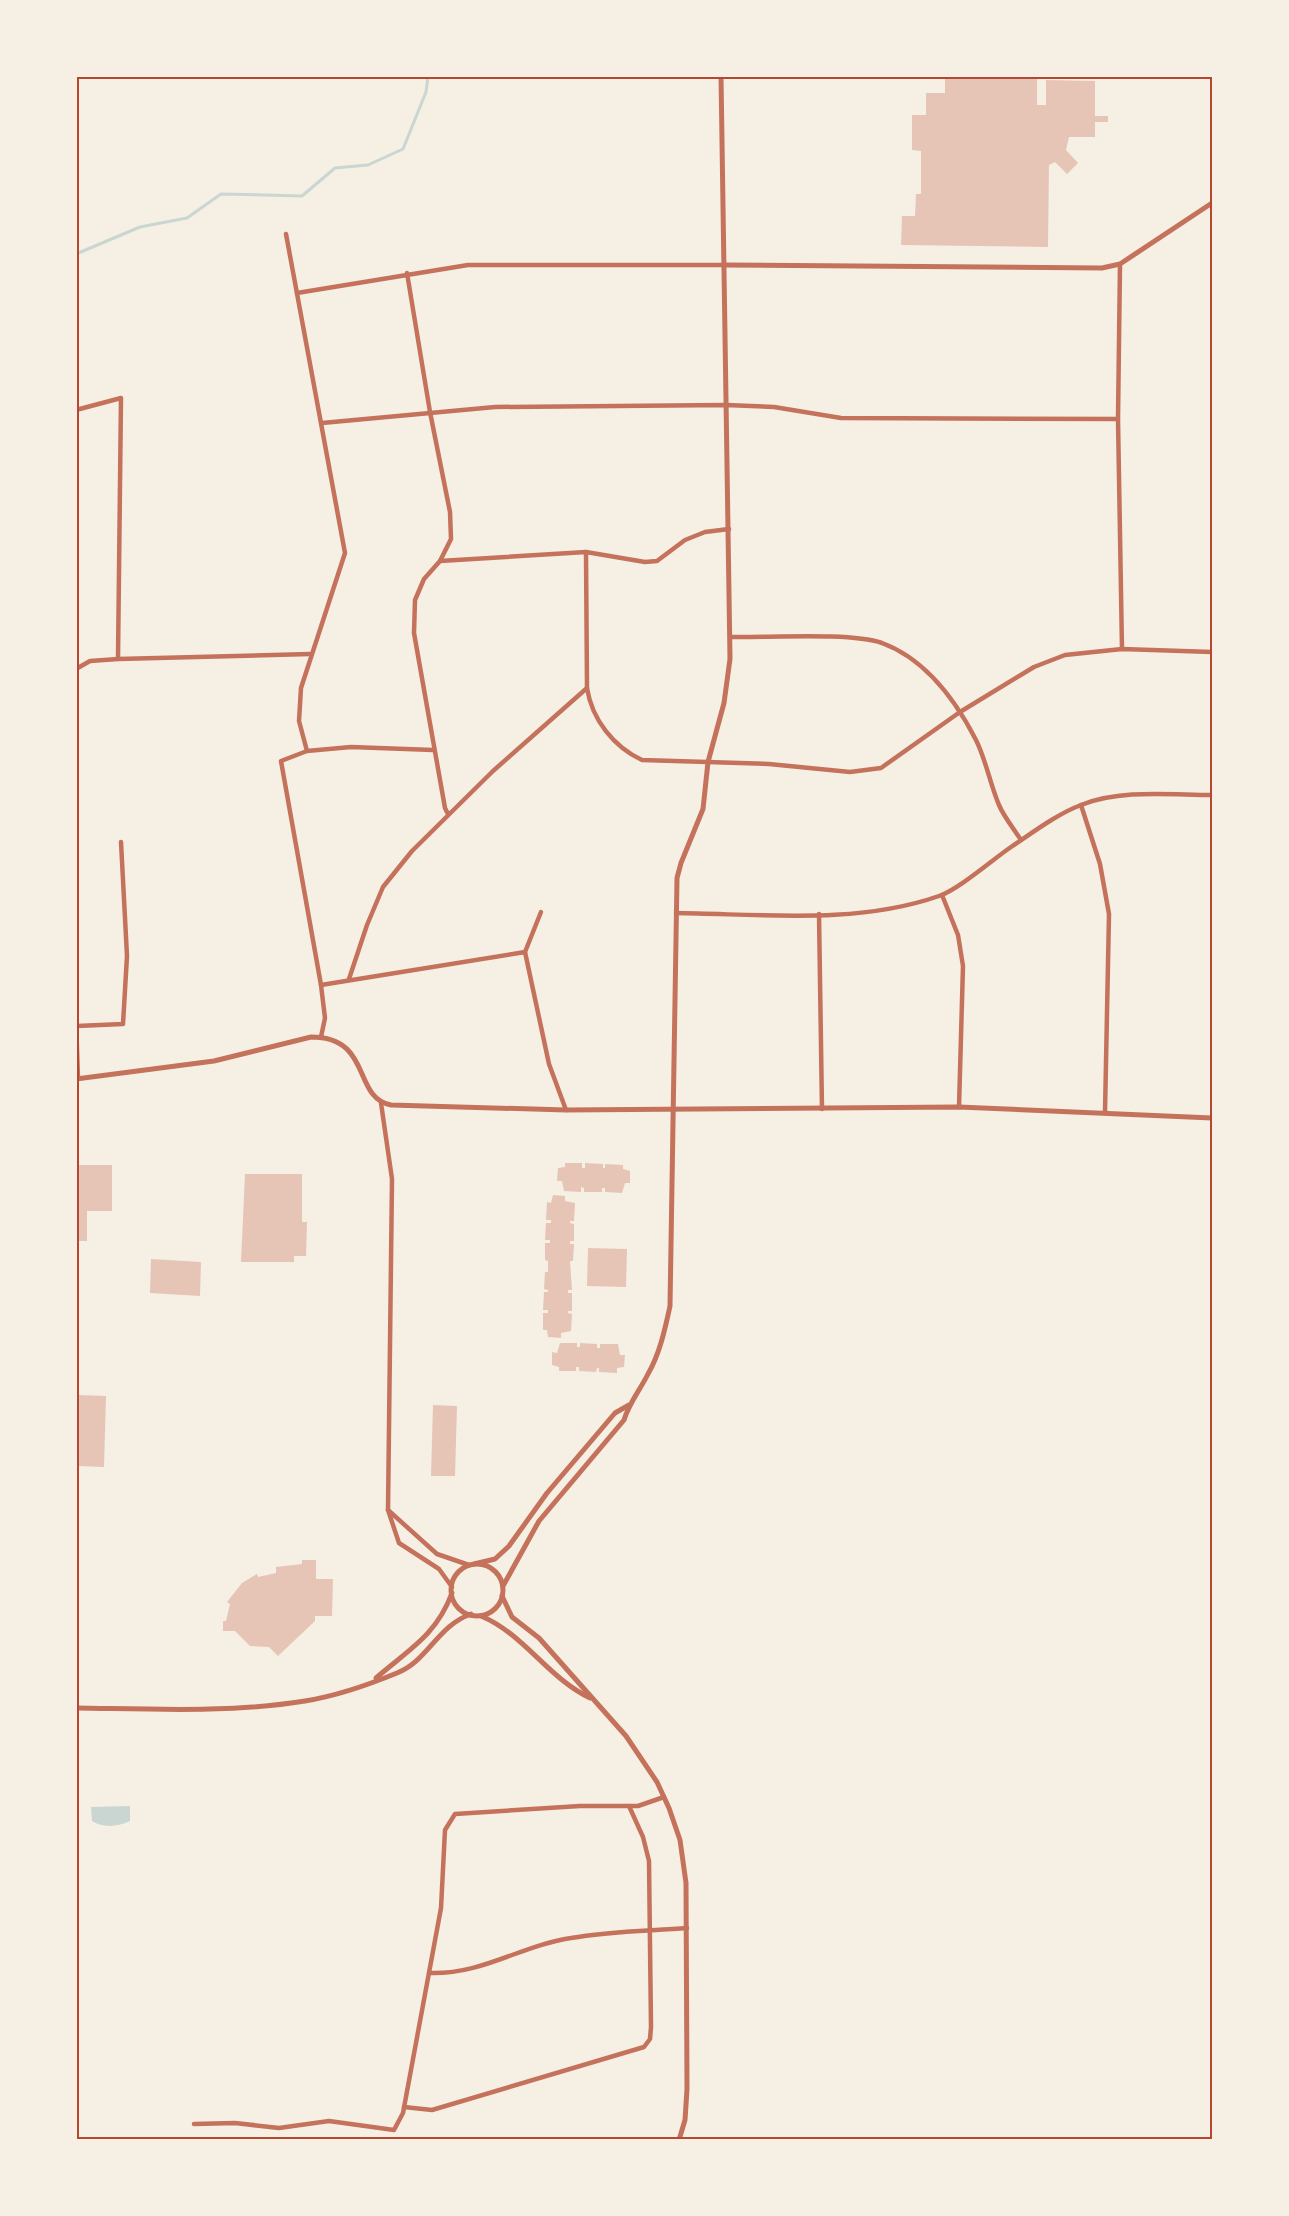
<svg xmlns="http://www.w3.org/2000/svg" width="1289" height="2216" font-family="Jost,sans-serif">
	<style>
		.water { fill: #c9d6d2 }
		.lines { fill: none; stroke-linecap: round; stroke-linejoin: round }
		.stream { stroke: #c9d6d2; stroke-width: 3 }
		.building { fill: #e6c5b7 }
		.minor { stroke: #c5725c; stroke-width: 4.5 }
		.tertiary { stroke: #c5725c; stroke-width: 5 }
		.neatline { fill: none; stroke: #b5482f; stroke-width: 2 }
	</style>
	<rect width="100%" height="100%" fill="#f6efe4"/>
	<path class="water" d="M130 1806V1821C118 1827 103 1828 92 1821L91 1807Z"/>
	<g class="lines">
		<path class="stream" d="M76 254 140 227 187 218 221 194 302 196 335 168 368 165 403 149 426 92 428 76"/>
	</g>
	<g class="building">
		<path d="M945 76H1037V105H1046V80L1095 81V116H1108V122H1095V137H1069L1066 150 1078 163 1067 174 1055 162 1049 165 1048 247 901 245 902 216H915L916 194H921V151L912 150V115H926V93H945Z"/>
		<path d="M565 1163H582V1168H585V1163L603 1164V1168H605V1164L623 1165V1169L630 1171V1183H625L622 1193 605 1192V1188H602V1192H584V1188L581 1187V1192L564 1191 562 1181H557L558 1168 565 1167Z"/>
		<path d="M76 1165H112V1211H87V1241H76Z"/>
		<path d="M245 1174H302V1222H307L306 1256H294V1262H241Z"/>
		<path d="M553 1195 565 1196V1201L575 1203 574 1221H570V1223L574 1224V1241H570V1244H574L573 1261H570L572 1290H568V1293H572V1311H568V1313L572 1314 571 1331 561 1333V1338L548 1337 547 1330H543V1313H548V1310H543L544 1292H548V1290L544 1289 545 1272H548V1261L545 1260V1243H550V1240H545L546 1223H551V1220H546L547 1202 551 1203Z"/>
		<path d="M588 1248 627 1249 626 1287 587 1286Z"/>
		<path d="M151 1259 201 1262 200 1296 150 1293Z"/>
		<path d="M560 1343H577V1347H580V1343L597 1344V1348H600V1344H618L620 1355H625L624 1367 617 1368V1373L599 1372V1368H597L596 1372 579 1371V1367H576V1371H559V1367L552 1365V1352L557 1353Z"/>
		<path d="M78 1395 106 1396 104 1467 77 1466Z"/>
		<path d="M433 1405 457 1406 455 1476H431Z"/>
		<path d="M302 1560H316V1579H333L332 1616H315V1621L278 1656 269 1647 250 1646 235 1631H223V1621H226L230 1604 227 1602 242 1583 257 1574 258 1577 276 1573V1567L302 1564Z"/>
	</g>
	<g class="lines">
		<g class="minor">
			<path d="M286 234 345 553 301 688 299 721 307 751 281 761 321 985 325 1018 321 1037"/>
			<path d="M1120 264 1118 419 1122 649"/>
			<path d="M407 273 430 412 450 512 451 539 440 561 424 579 415 600 414 633 445 808 448 814"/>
			<path d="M297 293 468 265H725"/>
			<path d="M76 410 121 398 118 659"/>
			<path d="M322 423 495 407 726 405 774 407 841 418 1118 419"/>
			<path d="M586 552 587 688"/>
			<path d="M440 561 586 552 645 562 657 561 685 540 705 532 729 529"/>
			<path d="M731 637C768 638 849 632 882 643 925 659 956 701 976 740 986 760 990 784 999 805 1004 817 1014 829 1021 840"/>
			<path d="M76 669 90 661 118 659 310 654"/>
			<path d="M307 751 351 747 433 750"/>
			<path d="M1081 805 1100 864 1109 914 1105 1112"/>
			<path d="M942 895 958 935 963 966 959 1107"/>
			<path d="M676 913C762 914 856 925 939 896 959 889 992 860 1011 847 1032 833 1057 814 1081 805 1121 789 1171 795 1212 795"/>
			<path d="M819 914 822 1109"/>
			<path d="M525 952 541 912"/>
			<path d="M349 979 367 925 383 887 412 851 493 771 587 688C592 720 614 747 642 760L769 764 850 772 881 768 960 712 1034 667 1065 655 1122 649 1212 652"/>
			<path d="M321 985 525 952 549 1064 566 1110"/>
			<path d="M76 1020 78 1079"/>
			<path d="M77 1026 123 1024 127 956 121 842"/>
			<path d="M381 1103 392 1179 388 1510 399 1543 439 1569 452 1587"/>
			<path d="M388 1510 437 1554 469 1565"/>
			<path d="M429 1973C482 1975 519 1946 571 1938 609 1931 648 1931 687 1928"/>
			<path d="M404 2107 432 2110 644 2047 650 2039 651 2027 649 1861 643 1837 629 1806"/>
			<path d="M194 2124 235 2123 279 2128 329 2121 394 2130 403 2113 441 1908 445 1830 455 1814 580 1806H638L664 1797"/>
		</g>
		<g class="tertiary">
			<path d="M725 265 1102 268 1120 264 1212 203"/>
			<path d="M76 1079 214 1061 311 1037C373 1037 352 1098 391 1105L566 1110 959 1107 1212 1118"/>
			<path d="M474 1564 495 1559 509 1546 547 1493 615 1413 629 1405"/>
			<circle cx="477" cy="1590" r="26"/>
			<path d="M503 1586 539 1521 624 1420C629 1403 640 1390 648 1374 660 1353 665 1329 670 1306L677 878 681 863 703 809 708 762 724 703 730 659 721 76"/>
			<path d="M502 1596 512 1617 539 1638 626 1736 657 1782 669 1808 680 1840 686 1883 687 2089 685 2120 679 2140"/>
			<path d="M481 1616C524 1634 548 1678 590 1698"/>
			<path d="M376 1678C408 1650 436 1636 452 1593"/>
			<path d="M76 1708C151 1709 232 1713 305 1701 336 1696 368 1685 397 1673 428 1661 437 1626 471 1614"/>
		</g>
	</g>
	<rect width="1289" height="2216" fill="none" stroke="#f6efe4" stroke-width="156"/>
	<rect x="78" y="78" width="1133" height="2060" class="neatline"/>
</svg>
